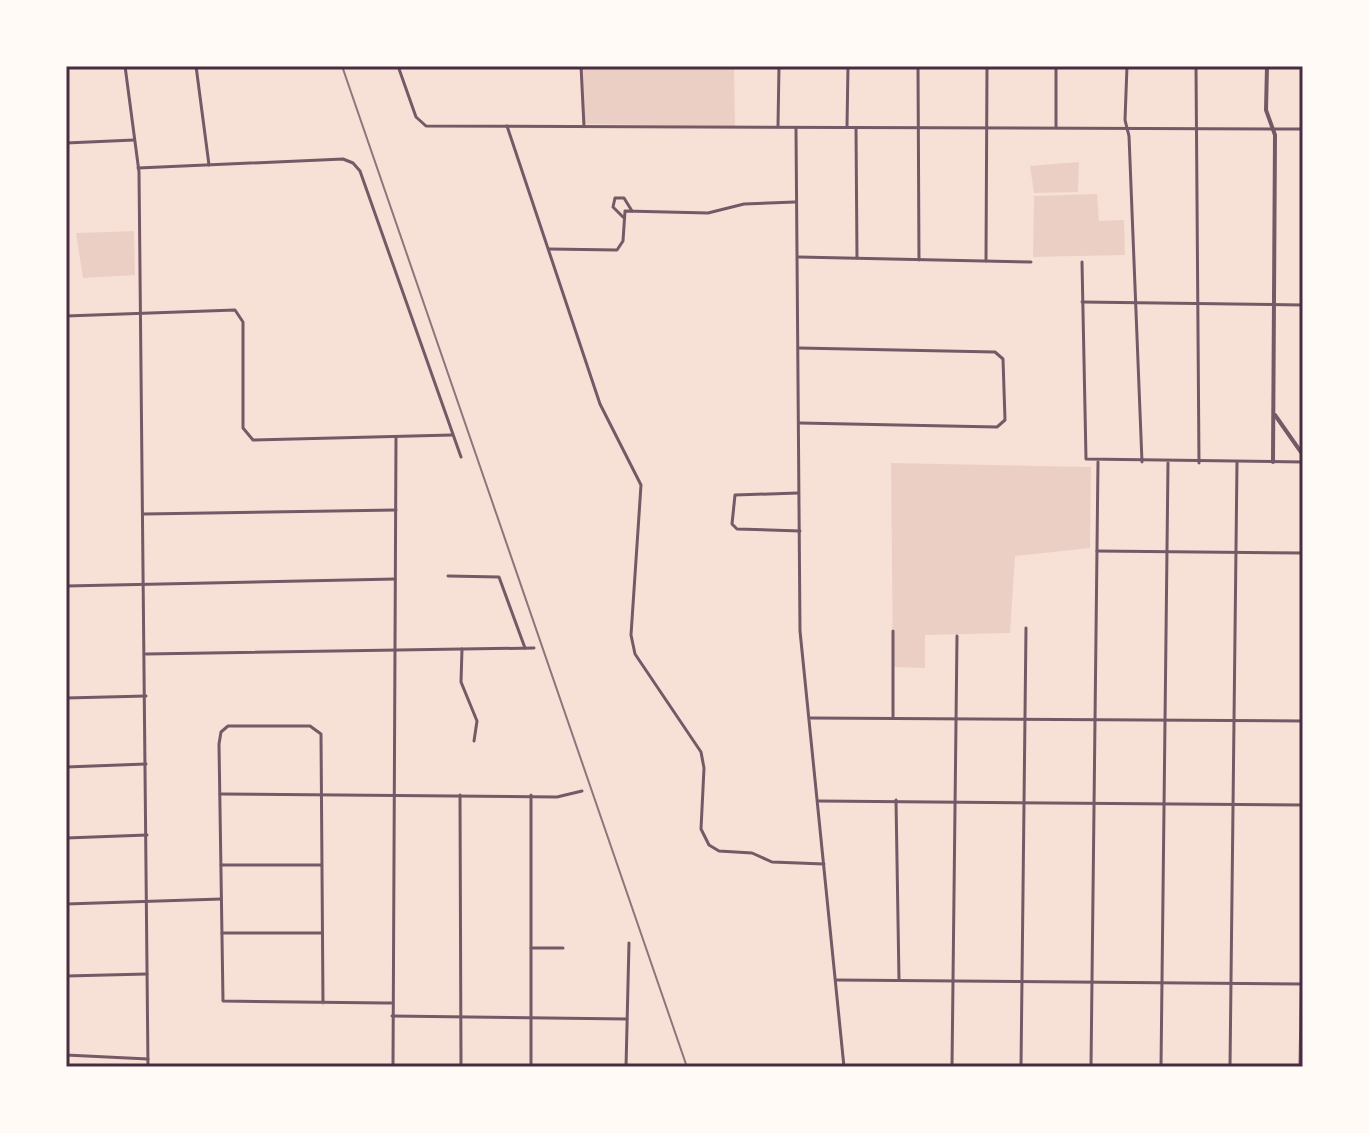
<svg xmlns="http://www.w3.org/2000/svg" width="1369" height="1133" font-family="Arial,sans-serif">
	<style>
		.green { fill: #ebcfc5 }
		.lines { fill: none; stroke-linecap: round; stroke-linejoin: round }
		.minor { stroke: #755966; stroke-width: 3 }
		.tertiary { stroke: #755966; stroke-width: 4 }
		.rail { stroke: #8f747c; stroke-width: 2 }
		.neatline { fill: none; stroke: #4a2c40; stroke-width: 3 }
	</style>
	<rect width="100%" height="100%" fill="#f7e1d7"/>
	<g class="green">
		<path d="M581 66H734L735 126 582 124Z"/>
		<path d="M1079 162 1078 192 1034 193 1030 166Z"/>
		<path d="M1097 194 1099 221 1124 220 1125 255 1033 257 1034 196Z"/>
		<path d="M134 231 135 275 83 278 76 233Z"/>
		<path d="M891 463 1091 467 1090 548 1015 556 1010 633 925 635V668L893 667Z"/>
	</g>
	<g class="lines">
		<g class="minor">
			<path d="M125 66 139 172 148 1067"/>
			<path d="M196 66 209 165"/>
			<path d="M398 66 416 117 426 126 1303 129"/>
			<path d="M581 66 584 126"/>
			<path d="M918 66 919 260"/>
			<path d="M1127 66 1125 120 1129 136 1142 462"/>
			<path d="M1196 66 1199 463"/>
			<path d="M507 126 600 404 641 485 631 635 635 654 701 752 704 768 701 829 709 845 719 851 752 853 772 862 824 864"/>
			<path d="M778 126 779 66"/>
			<path d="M847 126 848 66"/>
			<path d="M1056 127V66"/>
			<path d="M856 128 857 258"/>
			<path d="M796 129 800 631 844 1067"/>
			<path d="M66 143 134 140"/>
			<path d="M138 168 343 159 353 163 360 171 461 457"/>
			<path d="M623 217 613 207 615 198H624L632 211"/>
			<path d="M549 249 617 250 623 241 625 211 708 213 744 204 795 202"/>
			<path d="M799 257 1031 262"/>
			<path d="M986 261 987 66"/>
			<path d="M1082 262 1086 459 1303 462"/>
			<path d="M1082 302 1303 305"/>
			<path d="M66 316 235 310 243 322V428L253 440 452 435"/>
			<path d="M799 348 995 352 1003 359 1005 420 997 427 800 423"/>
			<path d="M798 493 735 495 732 524 737 529 800 531"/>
			<path d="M144 514 396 510"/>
			<path d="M1097 551 1303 553"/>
			<path d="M448 576 499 577 525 648"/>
			<path d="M66 586 395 579"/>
			<path d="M893 631V717"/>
			<path d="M462 649 461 682 477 721 474 741"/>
			<path d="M146 654 534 648"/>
			<path d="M66 698 146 696"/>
			<path d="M811 718 1303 721"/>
			<path d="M66 767 146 764"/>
			<path d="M220 794 557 797 582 791"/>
			<path d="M460 795 461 1067"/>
			<path d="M896 800 899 980"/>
			<path d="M819 801 1303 805"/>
			<path d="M66 838 147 835"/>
			<path d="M221 865H321"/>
			<path d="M66 904 221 899"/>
			<path d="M222 933H322"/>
			<path d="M531 948H563"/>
			<path d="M66 976 147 974"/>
			<path d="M836 980 1303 984"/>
			<path d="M323 1003 321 734 310 726H228L221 732 219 744 223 1001 386 1003H391"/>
			<path d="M392 1016 627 1019"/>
			<path d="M66 1055 148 1059"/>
			<path d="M393 1067 396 437"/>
			<path d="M531 1067V795"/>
			<path d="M626 1067 629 943"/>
			<path d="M952 1067 957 636"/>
			<path d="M1021 1067 1026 628"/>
			<path d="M1091 1067 1098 462"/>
			<path d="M1161 1067 1168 463"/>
			<path d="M1230 1067 1237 462"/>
			<path d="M1300 1067 1303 887"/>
		</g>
		<g class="tertiary">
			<path d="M1267 66 1266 110 1275 135 1273 462"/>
			<path d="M1275 415 1303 455"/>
		</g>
		<path class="rail" d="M342 66 687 1067"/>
	</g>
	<rect width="1369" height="1133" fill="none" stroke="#fffaf5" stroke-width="136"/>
	<rect x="68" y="68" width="1233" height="997" class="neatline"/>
</svg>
